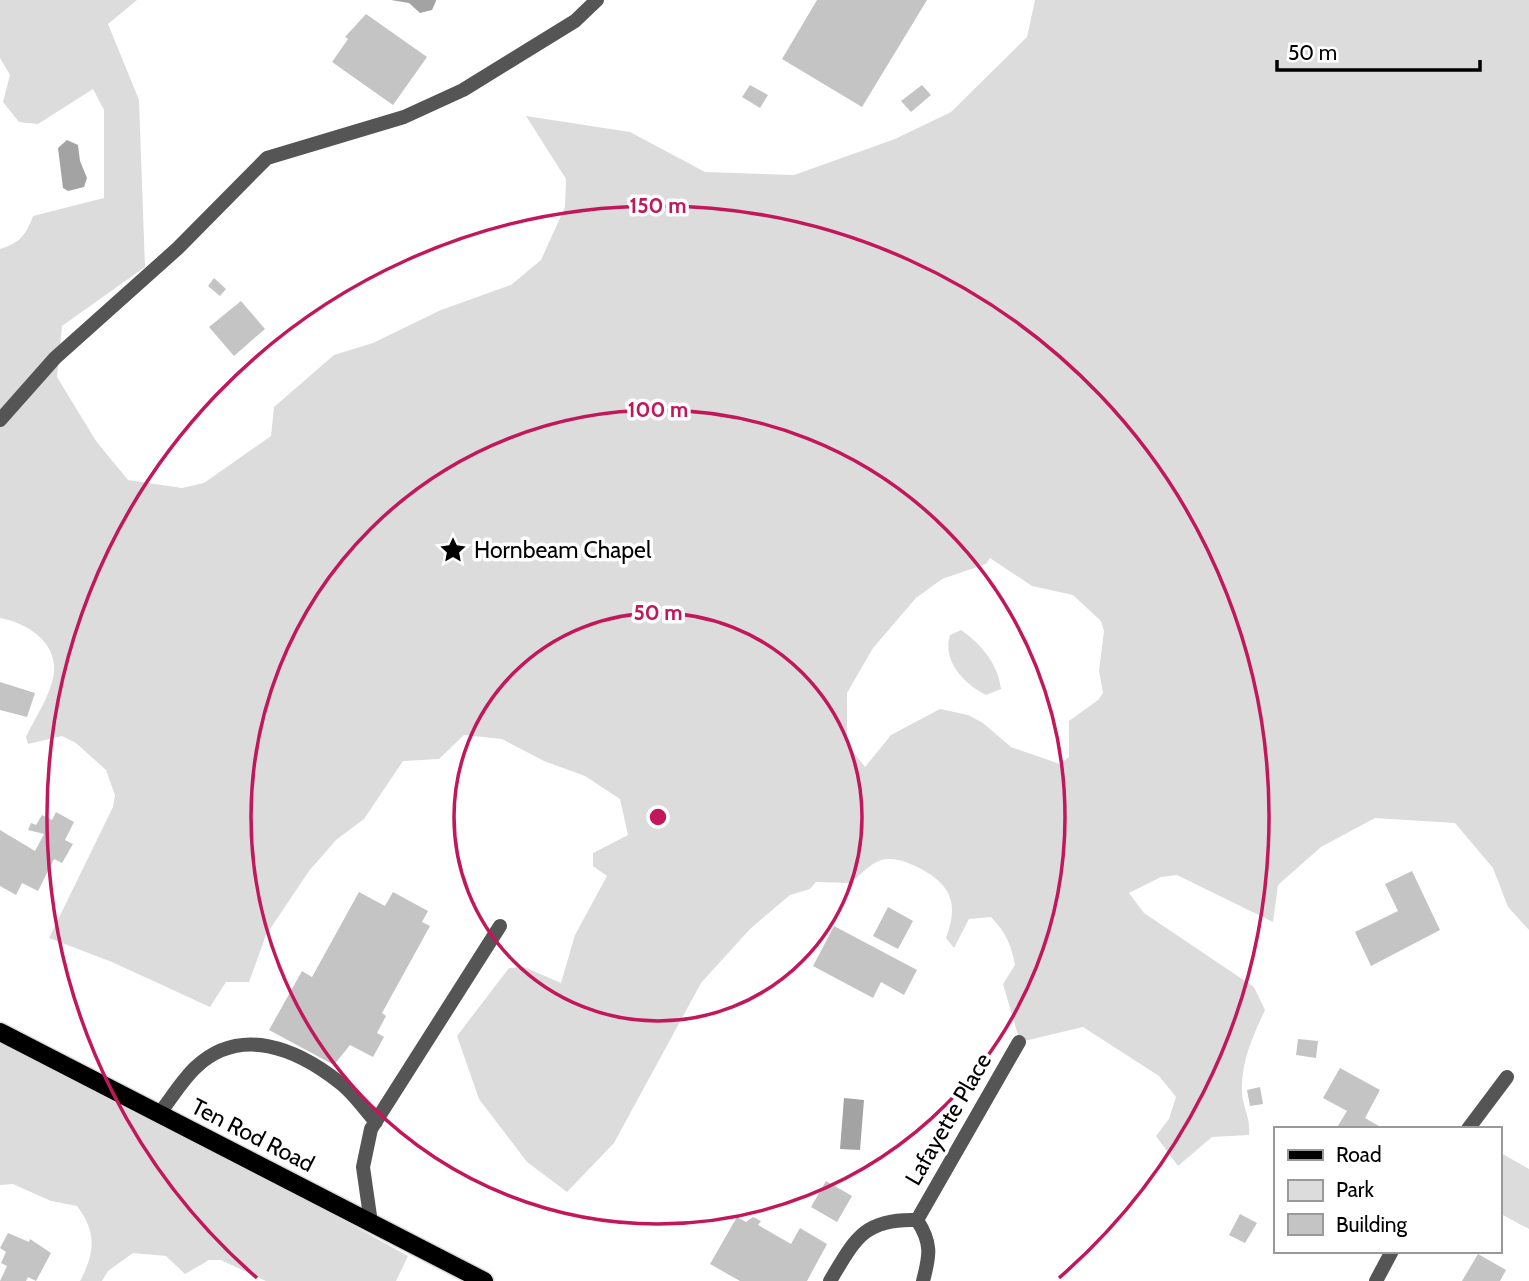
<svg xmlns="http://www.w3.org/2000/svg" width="1529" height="1281" font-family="Cabin,sans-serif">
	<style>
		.green { fill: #dcdcdc; fill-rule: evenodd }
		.water { fill: #a3a3a3 }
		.building { fill: #c4c4c4 }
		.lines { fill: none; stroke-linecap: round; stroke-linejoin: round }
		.primary-casing { stroke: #dbdbdb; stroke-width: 21 }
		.service { stroke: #555; stroke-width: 14 }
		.minor { stroke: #555; stroke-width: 14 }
		.primary { stroke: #000; stroke-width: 18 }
		.ring { fill: none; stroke: #c2185b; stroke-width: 3.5 }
		.labels { text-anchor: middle; stroke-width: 7; stroke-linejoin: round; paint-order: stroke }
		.poi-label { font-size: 23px; fill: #000; stroke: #fff; text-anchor: start }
		.street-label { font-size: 23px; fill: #000; stroke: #fff }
		.centre { fill: #c2185b; stroke: #fff; stroke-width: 3.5 }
		.ring-label { font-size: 21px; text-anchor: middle; font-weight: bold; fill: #c2185b; stroke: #fff; stroke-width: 7; stroke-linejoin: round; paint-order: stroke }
	</style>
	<rect width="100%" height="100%" fill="#fff"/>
	<!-- green -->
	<path class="green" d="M0 0H137L108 24 139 100 145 267 62 326 57 377 96 441 128 480 182 488 204 483 271 436 274 407 334 355 373 343 441 310 511 285 541 260 565 207 566 179 526 116 630 132 705 172 794 175 895 139 951 112 1027 37 1035 0H1529V930L1508 907 1493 868 1455 823 1375 818 1321 847 1278 885 1273 922 1177 875 1161 877 1129 893 1144 913 1254 987 1265 1010C1253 1036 1241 1061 1242 1091 1242 1107 1251 1117 1249 1135L1212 1137 1178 1166 1156 1136 1169 1119 1176 1097 1159 1076 1083 1027 1020 1042 1003 984 1015 965C1011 944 1006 933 991 917L969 919 954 948 946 938C958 906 953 887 923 870 912 864 900 858 886 859 872 861 861 874 851 883L816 882 810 889 790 895 750 929 701 983 614 1143 567 1192 527 1162 479 1099 457 1036 509 968 524 967 561 983 575 935 607 876 593 866V853L628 835 620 799 585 776 544 761 502 739 464 735 439 759 403 761 364 819 336 840 309 871 266 935 249 982H226L210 1007 112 962 49 938 113 807 115 795 106 770 76 743 62 736 28 744 26 737C35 717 56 688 54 665 52 638 23 622 0 618V249C20 243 26 235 33 216L104 198V110L93 89 38 124 19 122 3 102 10 75 0 58ZM990 558 1032 586 1073 595 1101 621 1104 631 1099 671 1103 693 1098 700 1069 721V757L1060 764 1011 747 983 723 968 715 940 709 891 735 865 767 847 744V693L873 648 916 598 942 579 986 564Z
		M961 630C982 645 998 664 1001 689L986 695C964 684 942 661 950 635Z
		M0 1035 98 1084 408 1256 396 1281H266L221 1260H209L185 1274 166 1256 133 1253 108 1271 102 1281H80C95 1253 97 1232 77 1206L51 1201 13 1184 0 1185Z
		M1499 1152 1529 1169V1229L1499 1213Z"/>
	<!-- water -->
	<path class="water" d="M391 0H436V1L432 10 420 13 409 3Z
		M67 140 78 145 80 161 87 178 84 187 68 191 63 188 58 148Z
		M844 1098 864 1100 860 1150 840 1149Z"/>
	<!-- building -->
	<path class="building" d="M817 0H927L862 107 782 59Z
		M366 14 427 57 393 105 332 62 348 39 345 37Z
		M750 85 768 95 760 108 742 97Z
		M922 85 931 95 911 112 901 101Z
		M214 278 226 289 220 296 208 286Z
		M241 301 265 329 234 356 209 327Z
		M0 682 35 693 27 717 0 710Z
		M56 812 74 822 65 840 73 844 62 863 54 859 38 891 22 883 16 895 0 886V830L35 851 44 834 28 830 31 823 36 825 42 815 52 820Z
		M1412 871 1440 930 1371 966 1355 932 1398 911 1385 884Z
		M359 892 385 906 393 892 428 911 422 922 430 926 382 1013 386 1016 377 1033 384 1037 373 1057 350 1045 334 1065 269 1030 302 971 312 977Z
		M888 907 913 921 898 949 873 936Z
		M834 926 917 970 904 995 881 982 873 998 813 966Z
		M1298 1039 1318 1041 1316 1058 1296 1055Z
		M1340 1068 1380 1090 1365 1118 1384 1129H1336L1347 1111 1323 1098Z
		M1260 1087 1263 1104 1250 1106 1247 1090Z
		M826 1181 852 1196 837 1222 811 1207Z
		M1240 1214 1257 1223 1245 1243 1229 1235Z
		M737 1217 746 1222 753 1217 761 1221 758 1225 791 1244 800 1228 827 1244 807 1281H740L710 1264Z
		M8 1233 29 1242 30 1239 51 1253 36 1281 28 1277 26 1281H0L7 1266 1 1263 6 1252 0 1248Z
		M1478 1254 1506 1270 1500 1281H1462Z"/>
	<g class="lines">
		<defs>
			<path id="primary" d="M0 1032 484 1281"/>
		</defs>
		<!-- primary casing -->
		<use href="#primary" class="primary-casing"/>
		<!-- service -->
		<path class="service" d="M0 420 55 358 178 248 267 158 404 117 463 90 575 21 597 0
			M159 1114C171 1099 182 1080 196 1067 241 1025 297 1049 339 1082 353 1092 364 1109 376 1122
			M371 1223 363 1167 371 1129 500 926"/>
		<!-- minor -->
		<path class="minor" d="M1468 1129 1507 1077
			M917 1220 1019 1042
			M830 1281C855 1239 864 1218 917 1220 932 1243 930 1255 923 1281
			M1376 1281 1392 1251"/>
		<!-- primary -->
		<use href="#primary" class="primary"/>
	</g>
	<!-- distance rings -->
	<g class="ring">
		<circle cx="658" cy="817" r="204"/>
		<circle cx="658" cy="817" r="407"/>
		<path d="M257 1278A611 611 0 1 1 1059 1278"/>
	</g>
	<!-- icons -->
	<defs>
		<symbol id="sight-bare" viewBox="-9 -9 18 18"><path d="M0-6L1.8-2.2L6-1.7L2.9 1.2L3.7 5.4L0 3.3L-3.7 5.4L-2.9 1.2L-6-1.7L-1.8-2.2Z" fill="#000" stroke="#fff" stroke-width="2.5" paint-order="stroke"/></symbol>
	</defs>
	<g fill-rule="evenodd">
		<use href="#sight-bare" x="434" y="531" width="38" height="38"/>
	</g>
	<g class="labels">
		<!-- poi labels -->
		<g class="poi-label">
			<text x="474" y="558">Hornbeam Chapel</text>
		</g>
		<!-- street labels -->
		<g class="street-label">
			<text transform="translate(948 1119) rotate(-60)" y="8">Lafayette Place</text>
			<text transform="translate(253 1135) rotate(27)" y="8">Ten Rod Road</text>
		</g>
	</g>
	<circle cx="658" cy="817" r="10" class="centre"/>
	<g class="ring-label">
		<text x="658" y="213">150 m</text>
		<text x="658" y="417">100 m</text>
		<text x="658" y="620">50 m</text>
	</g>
	<!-- legend -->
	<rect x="1274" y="1127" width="228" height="126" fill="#ffffff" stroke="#999999" stroke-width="2"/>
	<rect x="1288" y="1150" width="35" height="10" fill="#000000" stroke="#999999" stroke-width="2"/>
	<text x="1336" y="1162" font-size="21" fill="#000000">Road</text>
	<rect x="1288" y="1180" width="35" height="21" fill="#dcdcdc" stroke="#999999" stroke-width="2"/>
	<text x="1336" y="1197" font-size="21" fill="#000000">Park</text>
	<rect x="1288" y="1214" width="35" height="21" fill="#c4c4c4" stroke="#999999" stroke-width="2"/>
	<text x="1336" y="1232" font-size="21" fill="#000000">Building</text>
	<!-- scale -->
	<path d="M1277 60v10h203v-10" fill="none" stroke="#000000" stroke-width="3.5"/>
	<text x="1288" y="60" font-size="21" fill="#000000" stroke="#ffffff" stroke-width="5" paint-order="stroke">50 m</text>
</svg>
